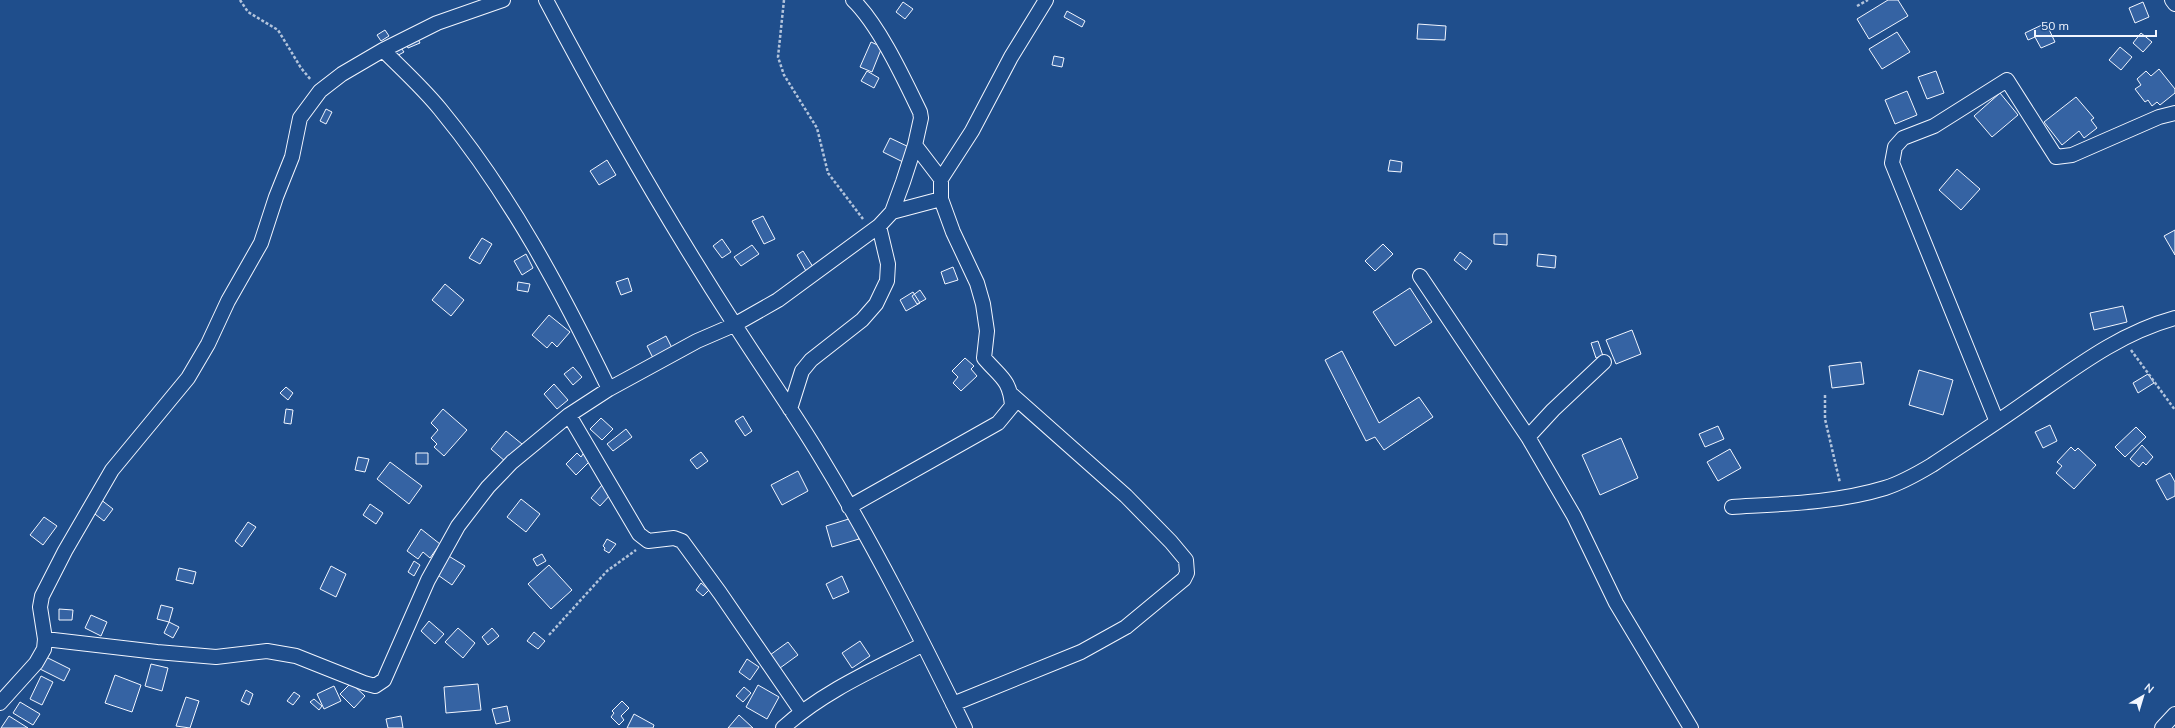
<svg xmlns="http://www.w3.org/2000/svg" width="2175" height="728" font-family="Mulish,sans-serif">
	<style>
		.building { fill: #3563a3; stroke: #f2f6ff }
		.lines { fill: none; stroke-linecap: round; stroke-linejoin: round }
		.street-casing { stroke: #f2f6ff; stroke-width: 16 }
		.path { stroke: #b3c4dc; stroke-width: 2.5; stroke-dasharray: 3 2; stroke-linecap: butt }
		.street { stroke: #1f4e8c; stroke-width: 14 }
	</style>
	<rect width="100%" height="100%" fill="#1f4e8c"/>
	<!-- building -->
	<path class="building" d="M1888 0H1898L1908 16 1869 39 1857 19Z
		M903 2 913 9 905 19 896 12Z
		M2143 2 2149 17 2135 23 2129 8Z
		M1067 11 1085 21 1082 27 1064 17Z
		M2046 23 2055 42 2041 48 2035 37 2028 40 2025 33Z
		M1418 24 1446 26 1445 40 1417 39Z
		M385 30 389 36 381 41 377 35Z
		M1897 32 1910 52 1882 69 1869 49Z
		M2141 33 2152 42 2143 52 2133 43Z
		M416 35 420 43 408 48 405 41Z
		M871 42 882 47 872 72 860 67Z
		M399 45 404 52 393 58 388 51Z
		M2120 47 2132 57 2121 70 2109 60Z
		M1054 56 1064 58 1062 67 1052 65Z
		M2159 69 2175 89V93L2160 105 2157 102 2152 106 2148 100 2145 102 2135 89 2141 85 2137 79 2146 71 2151 76Z
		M867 71 879 78 874 88 861 81Z
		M1936 71 1944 93 1927 99 1918 77Z
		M1907 91 1917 115 1895 124 1885 100Z
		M2000 93 2018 115 1992 137 1974 116Z
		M2076 97 2094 118 2091 120 2097 128 2084 138 2079 131 2062 145 2044 122Z
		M326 109 332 112 326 124 320 121Z
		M890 138 911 148 903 162 883 152Z
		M607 160 616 175 599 185 590 171Z
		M1390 160 1402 162 1401 172 1388 171Z
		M1957 169 1980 189 1961 210 1939 190Z
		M763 216 775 239 764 244 752 221Z
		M2175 230V255L2164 236Z
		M1494 234H1507V245L1494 244Z
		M482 238 492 244 480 264 469 258Z
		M722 239 731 252 722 258 713 246Z
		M1383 244 1393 254 1375 271 1365 261Z
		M752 245 759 254 741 266 734 257Z
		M803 251 813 267 806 271 797 255Z
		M1460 252 1472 261 1466 270 1454 260Z
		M526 254 533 268 522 275 514 261Z
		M1538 254 1556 256 1555 268 1537 266Z
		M953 267 958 280 945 284 941 272Z
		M628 278 632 291 621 295 616 282Z
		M518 282 530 284 528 292 517 290Z
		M445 284 464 300 451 316 432 300Z
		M1410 288 1432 322 1395 346 1373 312Z
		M920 290 926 299 917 304 912 296Z
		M913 292 920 303 906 311 900 300Z
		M2123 306 2127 322 2094 330 2090 313Z
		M549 315 570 332 557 347 552 342 547 348 532 335Z
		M1632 330 1641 354 1616 364 1606 340Z
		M666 336 672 348 653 358 647 346Z
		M1598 341 1603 356 1596 358 1591 343Z
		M1342 351 1379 423 1419 397 1433 417 1384 450 1375 437 1366 441 1325 360Z
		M965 358 974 366 971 369 977 376 961 391 953 383 958 377 952 371Z
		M1861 362 1864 384 1832 388 1829 366Z
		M573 367 582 377 573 385 564 374Z
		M1919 370 1953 380 1943 415 1909 405Z
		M2148 374 2154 383 2138 393 2133 383Z
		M554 384 568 400 557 409 544 394Z
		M286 387 293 393 288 400 280 393Z
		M286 409 293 410 291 424 284 423Z
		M443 409 467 430 444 456 434 447 437 444 431 438 438 430 431 423Z
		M743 416 752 431 745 436 735 421Z
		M601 418 613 429 602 440 590 429Z
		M2050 425 2057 441 2043 448 2035 432Z
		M1718 426 1724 439 1705 447 1699 434Z
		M2136 427 2146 437 2125 457 2115 447Z
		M626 429 632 437 613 451 607 444Z
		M506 431 522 444 506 462 491 449Z
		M1621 438 1638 478 1600 495 1582 455Z
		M2142 445 2153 457 2146 465 2143 462 2139 467 2130 459Z
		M2071 447 2075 451 2078 448 2096 465 2074 489 2056 473 2062 466 2057 462Z
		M1730 449 1741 468 1718 481 1707 462Z
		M701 452 708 461 697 469 690 460Z
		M416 453H428V464H416Z
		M577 453 581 457 583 454 590 461 576 475 566 464Z
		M358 457 369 459 365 472 355 470Z
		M390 462 422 486 409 504 377 479Z
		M798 471 808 491 782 505 771 485Z
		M2170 473 2175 482V496L2167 500 2156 480Z
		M602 485 612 493 600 506 591 498Z
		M100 499 113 509 104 521 91 511Z
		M521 499 540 514 526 532 507 517Z
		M370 504 383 513 376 524 363 515Z
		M44 517 57 526 43 545 30 535Z
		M852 518 859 539 832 547 826 526Z
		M248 522 256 527 242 547 235 541Z
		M421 529 440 544 430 558 423 552 418 559 407 551Z
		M607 539 616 544 609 553 604 550 605 548 603 546Z
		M542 554 546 561 537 566 533 559Z
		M447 555 465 566 452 585 435 573Z
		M414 561 420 565 414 576 408 572Z
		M549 565 572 590 551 609 528 584Z
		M331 566 346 574 336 597 320 589Z
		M179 568 196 572 193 584 176 580Z
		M842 576 849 592 833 599 826 584Z
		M701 583 709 590 703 596 696 590Z
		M161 605 173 608 169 622 157 619Z
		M59 609 73 610 72 620H59Z
		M91 615 107 622 101 636 85 628Z
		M429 621 444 634 435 644 421 631Z
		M169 622 179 627 173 638 164 633Z
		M458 628 475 643 463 658 445 642Z
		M492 628 499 636 488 645 482 637Z
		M534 632 545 641 538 649 527 641Z
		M860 641 870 656 852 668 842 653Z
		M788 642 798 655 780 668 770 655Z
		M44 656 70 669 64 681 38 668Z
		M747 659 759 667 750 680 739 672Z
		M151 664 168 668 162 691 145 686Z
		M115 675 141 685 132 712 105 703Z
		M41 676 53 682 42 705 30 699Z
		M351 683 365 696 354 708 340 694Z
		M478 684 481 710 446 713 444 687Z
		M758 685 779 697 767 719 746 707Z
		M334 686 341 701 324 709 317 694Z
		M744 687 751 693 743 702 736 696Z
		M246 690 253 694 249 705 241 701Z
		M294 692 300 696 293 705 287 701Z
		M186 697 199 701 190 728 176 726Z
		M314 699 322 706 319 710 310 702Z
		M622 701 629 708 621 716 624 720 619 725 611 717 614 713 612 711Z
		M20 702 40 714 33 725 13 713Z
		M507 706 510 721 496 724 492 709Z
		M634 714 654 725 653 728H627Z
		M739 715 753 728H728Z
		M9 716 28 728H1Z
		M401 716 403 728H388L386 719Z"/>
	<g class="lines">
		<defs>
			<path id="street" d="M546 0C604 110 667 220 735 325 763 369 793 411 820 456 873 543 920 636 965 728
				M2172 0 2175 4
				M383 50C402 69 423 88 440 109 510 194 561 290 609 389
				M915 145 941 179
				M892 212 941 199
				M1420 276 1528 437 1574 516 1616 603 1691 728
				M790 409 802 371 811 360 862 320 876 304 887 281 888 264 879 226
				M569 415 639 534 648 541 674 538 682 541 720 593 801 711
				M1997 422 1892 163 1895 147 1903 138 1934 126 2007 80 2056 157 2072 155 2159 117 2175 113
				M1528 437 1553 410 1604 362
				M849 507 998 423 1012 406C1010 379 1000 377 984 358L987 331 983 304 977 283 953 232 941 199V179L972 131 1011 57 1046 0
				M1732 507C1782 504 1836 503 1885 488 1901 483 1917 474 1932 465 1965 443 1998 422 2030 399 2076 367 2120 333 2175 318
				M45 639 157 652 216 657 267 651 296 656 364 683 375 686 384 680 428 580 458 526 488 487 512 462 569 415 609 389 697 341 734 325 778 300 879 226 892 212 903 182 915 145 921 118 920 112C904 79 879 25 853 0
				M0 703 36 663 44 649 45 639 40 607 42 596 65 551 112 470 188 378 208 344 228 301 261 243 276 197 292 157 300 118 320 91 342 74 383 50 437 23 503 0
				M953 704 1081 652 1126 627 1184 579 1187 573 1186 560 1171 542 1126 496 1011 394
				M783 728C822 692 875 669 922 645
				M2162 728 2175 714"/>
		</defs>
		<!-- street casing -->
		<use href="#street" class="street-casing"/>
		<!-- path -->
		<path class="path" d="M240 0 248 12 278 30 301 68 311 80
			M784 0 778 57 784 75 817 128 828 173 863 219
			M1857 6 1868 0
			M2131 350 2175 410
			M1825 395V419L1840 483
			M549 635 607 571 636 550"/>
		<!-- street -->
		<use href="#street" class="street"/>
	</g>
	<!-- north arrow -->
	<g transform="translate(2143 696) rotate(38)" stroke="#1f4e8c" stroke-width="3" paint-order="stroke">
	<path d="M0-3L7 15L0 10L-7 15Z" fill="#f2f6ff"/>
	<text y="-6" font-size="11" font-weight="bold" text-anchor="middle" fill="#f2f6ff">N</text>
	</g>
	<!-- scale -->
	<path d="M2035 30v6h121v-6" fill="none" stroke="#f2f6ff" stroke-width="2"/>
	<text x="2041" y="30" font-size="12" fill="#f2f6ff" stroke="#1f4e8c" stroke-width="3" paint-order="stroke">50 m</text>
</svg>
